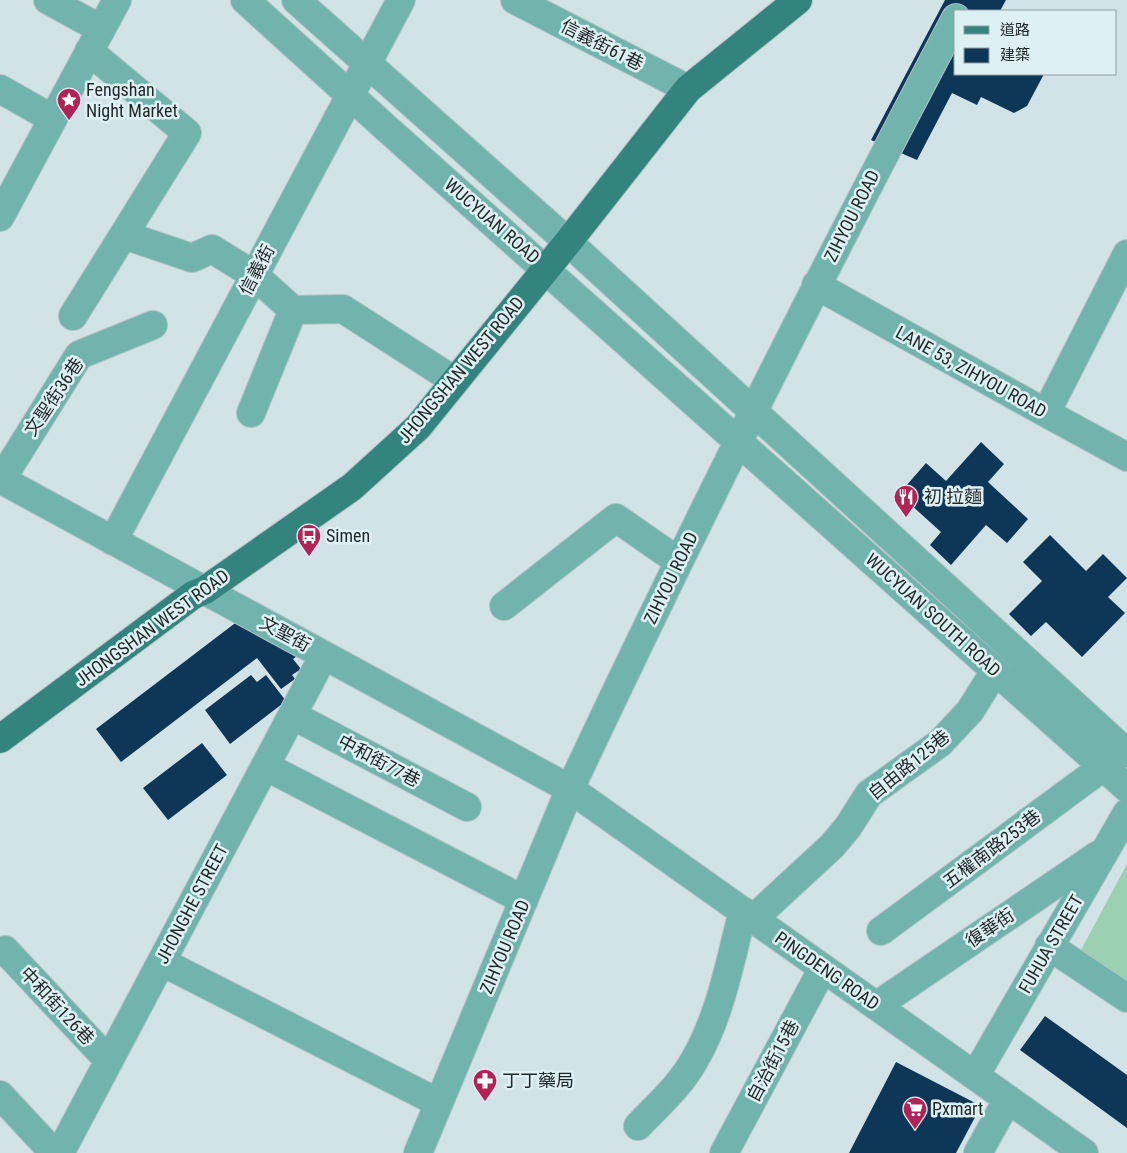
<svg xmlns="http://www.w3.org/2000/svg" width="1127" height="1153" font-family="'Roboto Condensed','Noto Sans TC',sans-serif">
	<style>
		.green { fill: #9bd0b1 }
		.building { fill: #0d3657 }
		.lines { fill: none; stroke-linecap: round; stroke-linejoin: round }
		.minor-casing { stroke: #b2c1c5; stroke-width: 30 }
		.major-casing { stroke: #b2c1c5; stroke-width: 30 }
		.minor { stroke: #71b4ae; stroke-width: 28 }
		.major { stroke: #34847e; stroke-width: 28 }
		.labels { text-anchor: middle; stroke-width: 5; stroke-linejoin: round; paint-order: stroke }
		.street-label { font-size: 18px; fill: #1f2628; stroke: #dff0f5 }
		.poi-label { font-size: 18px; fill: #1f2628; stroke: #dff0f5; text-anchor: start }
	</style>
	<rect width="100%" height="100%" fill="#d2e3e8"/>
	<!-- green -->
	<path class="green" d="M1127 864V984L1081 950Z"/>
	<!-- building -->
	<path class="building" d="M945 0H1006L1000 11H956V74H1044L1027 106 1014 113 981 97 977 105 952 93 917 160 871 140Z
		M981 442 1004 464 988 482 1028 519 1007 543 986 525 951 565 930 545 941 532 899 494 926 463 946 481Z
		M1050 535 1086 571 1103 554 1127 578 1108 597 1125 613 1082 657 1046 622 1031 636 1009 614 1042 581 1023 562Z
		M255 608 307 649 293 659 301 669 292 675 295 679 281 689 257 658 121 762 96 729Z
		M251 675 257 682 266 675 286 701 230 744 205 710Z
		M202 743 227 775 168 820 143 788Z
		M1045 1016 1127 1075V1128L1020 1050Z
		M896 1062 981 1106 956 1153H849Z"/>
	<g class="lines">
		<defs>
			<path id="minor" d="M48 0 101 29
				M245 0 385 127 1127 788
				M296 0 568 242 1127 753
				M515 0 688 89
				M0 89 53 119
				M0 217 117 0
				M124 235 192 258 212 249 254 275 293 310 251 413
				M816 285 1046 413 1127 457
				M293 310 343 309 455 381
				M73 316 187 133 89 51
				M1046 413 1127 254
				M0 479 570 789 1084 1153
				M1 480 79 355 153 325
				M113 541 401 0
				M504 606 616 518 678 561
				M292 715 467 807
				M265 766 524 900
				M753 919 832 846 848 827 869 794 940 743 970 711 995 671
				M881 931 1103 767
				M1049 946 1127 998
				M5 950 109 1061
				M162 962 439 1103
				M876 1006 1098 855
				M975 1076 1127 813
				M0 1095 54 1153
				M638 1126C658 1105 681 1085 695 1059 721 1014 730 961 743 911
				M60 1153 324 655
				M418 1153 570 789C692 529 822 272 956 18
				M724 1153 823 968
				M978 1153 1008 1099"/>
			<path id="major" d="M0 739 193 595 205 590 352 487 418 427 568 242 688 89 798 0"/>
		</defs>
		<!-- minor casing -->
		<use href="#minor" class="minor-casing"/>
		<!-- major casing -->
		<use href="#major" class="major-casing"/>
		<!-- minor -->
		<use href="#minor" class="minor"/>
		<!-- major -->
		<use href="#major" class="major"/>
	</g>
	<!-- icons -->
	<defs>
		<symbol id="sight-pin" viewBox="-11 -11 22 30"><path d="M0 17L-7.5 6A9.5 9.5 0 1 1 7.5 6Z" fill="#b12257" stroke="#dff0f5"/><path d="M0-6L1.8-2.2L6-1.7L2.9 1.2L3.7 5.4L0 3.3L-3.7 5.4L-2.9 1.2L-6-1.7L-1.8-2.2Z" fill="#fff"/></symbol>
		<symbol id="restaurant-pin" viewBox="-11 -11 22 30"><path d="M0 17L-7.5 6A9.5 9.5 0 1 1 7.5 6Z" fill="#b12257" stroke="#dff0f5"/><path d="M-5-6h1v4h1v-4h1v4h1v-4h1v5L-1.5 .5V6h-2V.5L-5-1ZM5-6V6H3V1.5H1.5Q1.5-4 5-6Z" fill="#fff"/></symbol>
		<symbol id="bus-pin" viewBox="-11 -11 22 30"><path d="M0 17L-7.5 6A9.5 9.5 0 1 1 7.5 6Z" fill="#b12257" stroke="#dff0f5"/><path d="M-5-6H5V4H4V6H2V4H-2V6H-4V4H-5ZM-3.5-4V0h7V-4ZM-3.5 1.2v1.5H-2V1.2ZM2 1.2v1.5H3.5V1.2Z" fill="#fff"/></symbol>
		<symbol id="pharmacy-pin" viewBox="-11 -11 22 30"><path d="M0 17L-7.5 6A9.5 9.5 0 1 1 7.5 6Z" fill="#b12257" stroke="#dff0f5"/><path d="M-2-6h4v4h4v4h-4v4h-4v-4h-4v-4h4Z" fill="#fff"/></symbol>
		<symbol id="supermarket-pin" viewBox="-11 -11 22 30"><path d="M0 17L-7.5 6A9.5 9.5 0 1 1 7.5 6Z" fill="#b12257" stroke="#dff0f5"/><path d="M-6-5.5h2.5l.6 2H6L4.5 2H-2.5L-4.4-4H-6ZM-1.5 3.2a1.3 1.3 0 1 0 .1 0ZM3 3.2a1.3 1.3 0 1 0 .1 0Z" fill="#fff"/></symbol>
	</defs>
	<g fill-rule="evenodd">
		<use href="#sight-pin" x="55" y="86" width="28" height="38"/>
		<use href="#restaurant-pin" x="892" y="483" width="28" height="38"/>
		<use href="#bus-pin" x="295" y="522" width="28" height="38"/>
		<use href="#pharmacy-pin" x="471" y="1067" width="28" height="38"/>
		<use href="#supermarket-pin" x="901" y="1095" width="28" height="38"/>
	</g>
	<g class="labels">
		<!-- street labels -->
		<g class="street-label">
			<text transform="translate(602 45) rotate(27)" y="6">信義街61巷</text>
			<text transform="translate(852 216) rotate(-63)" y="6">ZIHYOU ROAD</text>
			<text transform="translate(492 221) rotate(41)" y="6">WUCYUAN ROAD</text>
			<text transform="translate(257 270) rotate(-62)" y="6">信義街</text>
			<text transform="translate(461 370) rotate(-50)" y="6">JHONGSHAN WEST ROAD</text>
			<text transform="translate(971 372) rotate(29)" y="6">LANE 53, ZIHYOU ROAD</text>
			<text transform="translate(54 397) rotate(-56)" y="6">文聖街36巷</text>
			<text transform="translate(671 578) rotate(-64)" y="6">ZIHYOU ROAD</text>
			<text transform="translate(933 615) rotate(42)" y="6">WUCYUAN SOUTH ROAD</text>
			<text transform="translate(152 628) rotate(-36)" y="6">JHONGSHAN WEST ROAD</text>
			<text transform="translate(285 634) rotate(28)" y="6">文聖街</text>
			<text transform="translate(379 761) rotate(28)" y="6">中和街77巷</text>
			<text transform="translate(909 765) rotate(-39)" y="6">自由路125巷</text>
			<text transform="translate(992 849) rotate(-37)" y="6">五權南路253巷</text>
			<text transform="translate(192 904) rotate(-62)" y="6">JHONGHE STREET</text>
			<text transform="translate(990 928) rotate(-34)" y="6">復華街</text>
			<text transform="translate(1051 944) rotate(-60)" y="6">FUHUA STREET</text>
			<text transform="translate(505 947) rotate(-67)" y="6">ZIHYOU ROAD</text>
			<text transform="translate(827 971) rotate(35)" y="6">PINGDENG ROAD</text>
			<text transform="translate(57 1006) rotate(47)" y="6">中和街126巷</text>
			<text transform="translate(773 1061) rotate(-62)" y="6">自治街15巷</text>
		</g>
		<!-- poi labels -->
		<g class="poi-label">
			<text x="86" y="96">Fengshan<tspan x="86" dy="21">Night Market</tspan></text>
			<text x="924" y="503">初 拉麵</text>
			<text x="326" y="542">Simen</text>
			<text x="502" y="1087">丁丁藥局</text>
			<text x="932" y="1115">Pxmart</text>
		</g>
	</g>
	<!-- legend -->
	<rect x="954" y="10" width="162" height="65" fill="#dff0f5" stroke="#929fa3"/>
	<rect x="964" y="26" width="25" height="8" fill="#34847e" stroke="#929fa3"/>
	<text x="1000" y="35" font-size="15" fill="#1f2628">道路</text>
	<rect x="964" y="48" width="25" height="15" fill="#0d3657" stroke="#929fa3"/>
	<text x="1000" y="60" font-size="15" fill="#1f2628">建築</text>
</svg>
